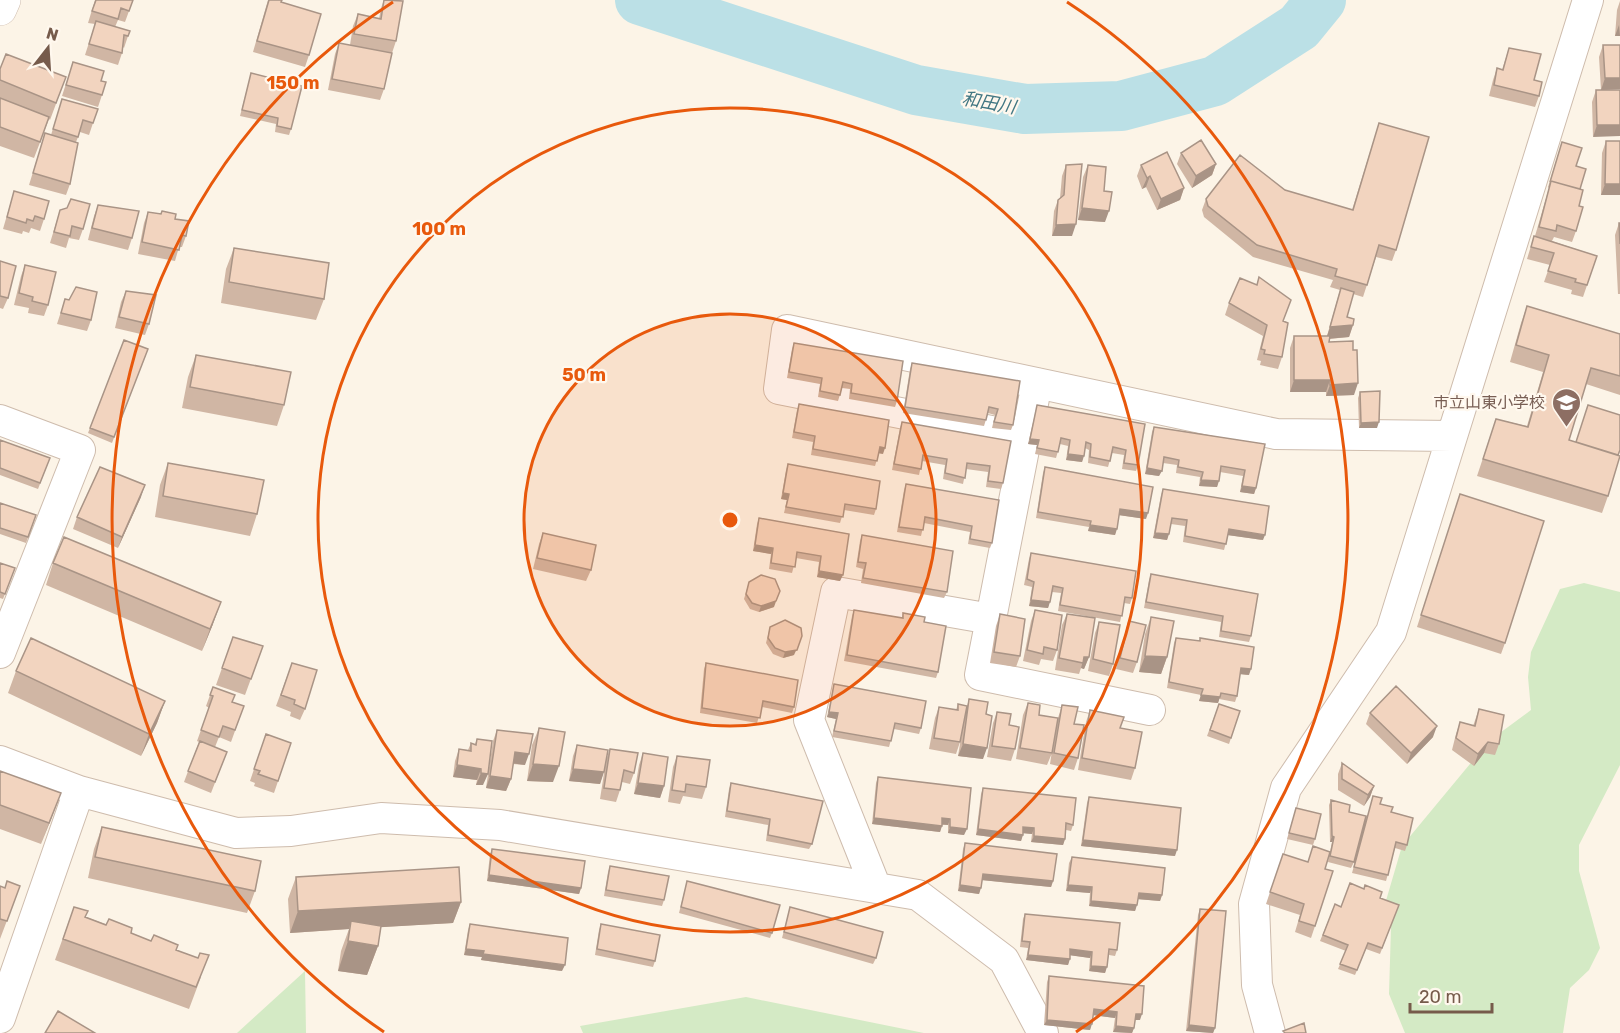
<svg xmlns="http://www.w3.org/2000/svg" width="1620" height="1033" font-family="Rubik,'Noto Sans JP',sans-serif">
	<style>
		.green { fill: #d4eac5 }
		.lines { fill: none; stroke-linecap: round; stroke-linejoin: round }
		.river { stroke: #bbe0e6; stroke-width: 50 }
		.minor-casing { stroke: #cebcad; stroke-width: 32 }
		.tertiary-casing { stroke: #cebcad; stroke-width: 34 }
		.minor { stroke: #fff; stroke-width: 30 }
		.tertiary { stroke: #fff; stroke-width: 33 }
		.wall { fill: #d0b6a4 }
		.shaded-wall { fill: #a99486 }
		.building { fill: #f2d4bf; stroke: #a99486; stroke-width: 1.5 }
		.ring { fill: none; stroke: #e8590c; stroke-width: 3 }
		.labels { text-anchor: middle; stroke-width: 4.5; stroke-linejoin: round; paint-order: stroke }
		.education-label { font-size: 16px; fill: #785e54; stroke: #fff8ee; text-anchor: end }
		.water-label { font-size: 18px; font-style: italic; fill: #427783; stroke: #fff8ee }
		.centre { fill: #e8590c; stroke: #fff8ee; stroke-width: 3 }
		.ring-label { font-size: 18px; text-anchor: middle; font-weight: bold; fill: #e8590c; stroke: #fff8ee; stroke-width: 4.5; stroke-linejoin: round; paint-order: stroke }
	</style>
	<rect width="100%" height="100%" fill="#fcf4e7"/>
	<!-- green -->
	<path class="green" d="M1584 583 1620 592V765L1579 845V871L1600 948 1589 970 1570 988 1563 1033H1405L1389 994 1391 927 1385 904 1402 846 1489 741 1531 710 1528 677 1531 652 1560 589Z
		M305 971 306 1033H237Z
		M746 997 924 1033H583L580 1026Z"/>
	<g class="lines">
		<!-- river -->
		<path class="river" d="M640 0 916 90 1025 109 1121 106 1215 81 1299 27 1321 0"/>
		<defs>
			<path id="minor" d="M1037 383 980 675 1150 710
				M0 420 80 450 0 653
				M1026 438 779 389 787 330 1276 434 1452 436
				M0 761 79 791 236 833 291 831 381 818 500 825 918 895 1004 960 1043 1033
				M876 888 809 720 836 592 991 619
				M0 1018 79 791
				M1270 1033 1257 985 1254 904 1286 788 1391 632 1588 0"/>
			<path id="tertiary" d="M0 9 4 0"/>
		</defs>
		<!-- minor casing -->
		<use href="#minor" class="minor-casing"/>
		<!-- tertiary casing -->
		<use href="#tertiary" class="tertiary-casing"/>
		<!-- minor -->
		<use href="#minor" class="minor"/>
		<!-- tertiary -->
		<use href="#tertiary" class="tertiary"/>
	</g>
	<!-- wall -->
	<path class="wall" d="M95 0H133L125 22 118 20 115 27 128 36 124 48 123 47 122 53 118 65 85 55 95 24 88 23Z
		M268 0H282L281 2 309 55 305 67 253 52Z
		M384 0H401L396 41 392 53 384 89 380 100 328 90 335 54 339 43 350 45 353 26 358 14 379 19 381 8Z
		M1620 1V36H1615L1617 10Z
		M1603 45H1620V89L1601 90 1599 57Z
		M1509 48 1534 80 1539 96 1535 107 1489 96 1493 80 1497 68 1502 70Z
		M73 62 101 81 102 95 98 107 62 96Z
		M0 69 66 77 50 120 49 119 34 158 0 146Z
		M251 73 291 129 289 135 275 132 276 124 240 116Z
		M1596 90H1620L1593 137 1592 102Z
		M62 99 93 123 89 135 80 132 76 142 70 184 66 195 29 185 45 133 51 135Z
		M1379 123 1396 250 1392 261 1376 257 1363 297 1353 294 1347 317 1353 325 1349 337 1329 339V342L1354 395 1326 396V392H1290V348L1294 336H1327L1340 290 1330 287 1333 280 1253 257 1204 217 1202 210 1206 199 1352 210Z
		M1606 141H1620V195H1601L1602 153Z
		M1562 142 1576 166 1580 189 1579 206 1576 231 1572 242 1554 237 1552 241 1597 256 1583 297 1571 294 1572 290 1544 282 1550 265 1527 259 1534 236H1535L1549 188 1548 187Z
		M1181 153 1216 164 1212 175 1192 188 1177 164Z
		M1066 165 1072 236H1052L1054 211 1058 200 1060 198 1062 176Z
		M1088 165 1104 191 1105 222 1078 220 1083 177Z
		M1141 165 1184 188 1180 200 1157 210 1146 187 1142 189 1137 176Z
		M14 191 44 219 40 231 31 228 29 233 23 231 22 234 3 229Z
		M98 205 132 238 128 250 88 240 94 216Z
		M60 210 83 229 79 240 69 238 66 248 50 243Z
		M162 211 175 219 186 236 182 247H179L175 261 138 254 144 223 148 212 161 214Z
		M1619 223H1620V294H1618L1615 235Z
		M234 248 324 299 316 320 221 303 226 269Z
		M0 261 8 298 3 309 0 308Z
		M25 265 48 305 44 316 28 313 29 308 14 305 21 276Z
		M126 291 149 324 145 335 115 328 121 302Z
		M65 299 69 300 91 320 87 331 57 324Z
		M1229 303 1284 321 1282 357 1278 369 1260 365 1261 361 1257 360 1263 336 1225 315Z
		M1527 306 1620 334V395L1586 384 1569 440 1608 496 1602 513 1477 476 1496 419 1527 426 1543 372 1510 362 1521 323Z
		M124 340 148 349 112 443 88 433Z
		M794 343 897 401 895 407 849 399 850 389 842 388 838 401 818 397 820 384 787 378 792 349Z
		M196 355 284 405 277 426 182 408 188 377Z
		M912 363 1020 381 1013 425 1011 430 992 428 995 415 988 413 984 426 903 413 910 369Z
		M1360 392 1377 428H1359L1358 398Z
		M799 404 883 454 879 453 875 466 811 455 813 442 792 438 797 410Z
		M1037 405 1145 424 1138 465 1136 471 1122 469 1124 455 1112 453 1108 467 1088 463 1089 450 1085 448 1082 462 1066 460 1068 446 1060 444 1056 458 1035 454 1037 445 1028 444Z
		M902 422 1011 441 1003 483 1001 489 986 487 988 472 966 469 963 484 943 479 945 465 922 461 919 475 892 470 900 428Z
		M1154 427 1265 444 1256 488 1254 494 1240 492 1243 476 1220 472 1217 487 1199 486 1200 477 1176 473 1177 465 1163 463 1159 476 1145 474 1152 432Z
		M0 440 50 458 38 489 0 475Z
		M168 463 257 514 250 536 155 517 160 485Z
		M788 464 876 509 874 515 844 510 840 523 784 513 787 500 781 499 786 470Z
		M1045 467 1146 519 1119 515 1115 535 1088 531 1089 527 1036 518 1043 473Z
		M906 484 999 500 992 543 990 548 968 544 970 532 924 523 921 536 897 532 904 490Z
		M1163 489 1263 540 1228 535 1224 550 1183 542 1185 526 1171 524 1167 540 1153 538 1161 495Z
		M1460 494 1505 643 1501 654 1417 627Z
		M141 497 118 548 73 529 77 517Z
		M0 503 36 515 26 543 0 534Z
		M759 518 849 534 840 581 817 577 819 562 796 558 792 573 769 569 771 554 753 551 757 524Z
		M543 533 591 570 586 581 533 569 539 544Z
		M862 535 947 592 944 598 861 583 863 569 856 567 860 541Z
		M1031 553 1132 598 1130 604 1124 603 1120 622 1058 611 1061 593 1052 592 1048 608 1029 606 1032 587 1024 585 1029 559Z
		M0 563 15 568 3 599 0 598Z
		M53 563 213 624 202 651 46 585Z
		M1151 574 1258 594 1251 636 1249 642 1219 637 1221 622 1144 608 1149 580Z
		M749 582 774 607 759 612 750 609 744 599Z
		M854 610 902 618 903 613 938 672 936 678 844 661 852 616Z
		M1035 610 1057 650 1053 661 1041 659 1039 665 1023 661 1031 621Z
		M1000 614 1020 656 1016 667 990 663 996 626Z
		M1067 614 1089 657 1084 669 1081 668 1079 674 1055 670 1062 625Z
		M1151 617 1167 657 1161 674 1139 672 1145 634Z
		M1129 621 1137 662 1133 673 1116 669 1125 633Z
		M1099 622 1113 664 1109 676 1088 671 1095 633Z
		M770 627 794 655 783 658 773 654 766 643Z
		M233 637 263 646 245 695 216 685Z
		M1176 638 1249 675 1240 674 1237 696 1235 702 1219 699 1218 703 1199 701 1201 695 1167 688 1174 643Z
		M292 663 305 709 300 720 290 716 291 712 276 706Z
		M706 663 794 707 792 713 762 707 757 723 700 713 704 669Z
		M16 671 165 701 157 723 141 756 8 693Z
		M834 684 921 728 919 734 894 729 889 747 832 737 836 719 827 717Z
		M213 687 232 702 244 706 231 742 219 737 215 747 227 752 211 793 184 782 199 742 197 741 209 708 206 706Z
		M969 699 986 714 983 759 958 756 962 732 960 742 956 754 929 749 935 718 939 707 956 710 958 704 967 706Z
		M1028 703 1039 715 1058 718 1062 705 1074 724 1078 758 1074 770 1050 764 1055 731 1052 753 1047 765 1016 759 1023 715Z
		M1219 704 1240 711 1229 744 1207 736Z
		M1479 709 1499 744 1495 755 1484 753 1474 766 1452 750 1456 734 1460 722 1473 726Z
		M1090 710 1120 728 1135 768 1131 780 1078 770 1086 722Z
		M997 712 1009 725 1015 749 1011 761 987 757 993 723Z
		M1370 713 1433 737 1407 764 1366 724Z
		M539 728 553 782 527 781 532 745Z
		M497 730 525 765 513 764 511 779 506 791 486 788 493 741Z
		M266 734 291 743 274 793 254 786 255 783 250 781Z
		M477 739 483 785H476L477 780 453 777 455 761 459 749 468 750 471 743 475 744Z
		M577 745 606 760 610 749 634 773 630 784 622 782 620 790 616 802 600 799 605 767 600 784 569 781 573 756Z
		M643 753 664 786 660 798 634 794 639 765Z
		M677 756 706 787 702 799 683 796 680 804 668 802 673 767Z
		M1342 763 1374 786 1370 797 1364 806 1338 790V774Z
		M0 771 53 814 41 844 0 829Z
		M878 777 971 788 964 835 948 833V825H942L940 832 872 824 876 783Z
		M731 783 812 844 809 849 766 841 768 825 725 817 729 789Z
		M983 788 1073 825 1071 831 1066 830 1065 839 1063 845 1031 842 1032 834 1023 833 1021 841 976 835 981 794Z
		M1373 796 1380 804 1391 812 1407 845 1405 851 1395 848 1386 881 1352 873Z
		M1089 797 1175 856 1081 846 1087 803Z
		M1331 800 1349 812 1354 862 1351 868 1328 862 1329 855 1325 869 1315 926 1311 938 1295 932 1300 915 1266 904 1279 865 1307 862 1330 852 1332 842H1330L1329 805Z
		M1296 808 1315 839 1313 845 1287 839Z
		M102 827 255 891 247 913 88 878 94 849Z
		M965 843 1053 881 1051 887 982 880 979 894 958 891 963 849Z
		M492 849 581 888 579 894 487 881 490 854Z
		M1072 857 1162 895 1160 901 1138 899 1135 911 1089 906 1090 893 1066 891 1069 863Z
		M610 866 664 900 662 906 604 896 608 872Z
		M296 877 461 902 453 923 381 927 378 946 367 975 338 971 341 951 349 929 290 933 288 899Z
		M687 881 772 933 770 938 679 913Z
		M0 886 4 888 20 886 0 939Z
		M1380 898 1399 905 1380 954 1366 949 1355 975 1338 969 1346 951 1320 941 1335 904 1341 907Z
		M74 907 86 917 176 950 201 977 189 1009 55 960Z
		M790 907 876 958 873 964 782 938Z
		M1200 909 1215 1028 1213 1033 1186 1031 1198 915Z
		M1025 914 1117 950 1115 956 1109 955 1105 973 1089 971 1090 958 1070 955 1068 965 1026 960 1028 948 1020 947 1023 919Z
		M470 924 562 971 481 960 482 957 464 955 468 930Z
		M601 924 655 961 653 967 595 955 599 930Z
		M1049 976 1140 1020H1135L1134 1028 1132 1033 1113 1032 1115 1018 1093 1015 1090 1030 1044 1025 1047 982Z"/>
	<!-- shaded-wall -->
	<path class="shaded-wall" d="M1619 25 1620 36H1615Z
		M1605 78H1620V89L1601 90Z
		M1597 125H1620V136L1593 137Z
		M1216 164 1212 175 1192 188 1196 176Z
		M1150 176 1146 187 1142 189 1147 178Z
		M1605 184H1620V195H1601Z
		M1184 188 1180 200 1157 210 1161 199Z
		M1082 208 1109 211 1105 222 1078 220Z
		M1076 224 1072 236H1052L1056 225Z
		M1353 325 1349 337 1326 339 1330 327Z
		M1294 380H1330L1326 392H1290Z
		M1358 383 1354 395 1326 396 1330 385Z
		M1379 422 1377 428H1359L1361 423Z
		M1030 439 1039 440 1037 445 1028 444Z
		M880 447 885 448 883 454 878 453Z
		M1068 454 1084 456 1082 462 1066 460Z
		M1147 468 1162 471 1159 476 1145 474Z
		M1201 480 1219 481 1217 487 1199 486Z
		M145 485 141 497 118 548 122 537Z
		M1242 486 1256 488 1254 494 1240 492Z
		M783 493 789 494 787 500 781 499Z
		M1120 509 1148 513 1146 519 1118 515Z
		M1090 525 1117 529 1115 535 1088 531Z
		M1229 529 1265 535 1263 540 1227 535Z
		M1155 533 1169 534 1167 540 1153 538Z
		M755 545 773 548 771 554 753 551Z
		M819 571 843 575 840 581 817 577Z
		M778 596 774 607 759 612 761 606Z
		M1031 600 1050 602 1048 608 1029 606Z
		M221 602 213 624 202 651 210 629Z
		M800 642 794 655 783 658 785 652Z
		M1145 656 1167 657 1161 674 1139 672Z
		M1084 657H1089L1084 669 1081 668Z
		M1241 668 1251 669 1249 675 1239 674Z
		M1201 695 1220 697 1218 703 1199 701Z
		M165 701 157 723 141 756 149 734Z
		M829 712 838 713 836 719 827 717Z
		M1437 726 1433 737 1407 764 1411 753Z
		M1488 742 1484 753 1474 766 1478 754Z
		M963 744 987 748 983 759 958 756Z
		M515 752 529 754 525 765 510 763Z
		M533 764 559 766 553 782 527 781Z
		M457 765 481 769 477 780 453 777Z
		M573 769 604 772 600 784 569 781Z
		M481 773 488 774 483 785H476Z
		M490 776 511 779 506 791 486 788Z
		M638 783 664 786 660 798 634 794Z
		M1374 786 1370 797 1364 806 1368 795Z
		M61 793 53 814 41 844 49 823Z
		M874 818 942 826 940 832 872 824Z
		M942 818 950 819 948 825 940 824Z
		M950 827 967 829 964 835 948 833Z
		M1023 827 1034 828 1032 834 1021 833Z
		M978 829 1023 835 1021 841 976 835Z
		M1034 836 1065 839 1063 845 1031 842Z
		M1332 836 1334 837 1332 842H1330Z
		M1083 840 1177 850 1175 856 1081 846Z
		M983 874 1053 881 1051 887 981 880Z
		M489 875 581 888 579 894 487 881Z
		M960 885 981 888 979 894 958 891Z
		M1068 885 1092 887 1090 893 1066 891Z
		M1139 893 1162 895 1160 901 1136 899Z
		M1091 901 1137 905 1135 911 1089 906Z
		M461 902 453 923 350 929 351 921 349 929 290 933 298 911Z
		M348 941 378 946 367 975 338 971Z
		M466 949 484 951 482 957 464 955Z
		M1070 949 1092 952 1090 958 1068 955Z
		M483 954 565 965 562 971 481 960Z
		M1028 955 1070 959 1068 965 1026 960Z
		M1091 966 1107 967 1105 973 1089 971Z
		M1094 1009 1117 1012 1115 1018 1092 1015Z
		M1136 1014H1142L1140 1020H1134Z
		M1047 1020 1092 1024 1090 1030 1044 1025Z
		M1189 1025 1215 1028 1213 1033 1186 1031Z
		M1116 1026 1134 1028 1132 1033 1113 1032Z"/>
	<!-- building -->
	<path class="building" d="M96 0H133L129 11 121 8 118 19 92 11Z
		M269 0H282L281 2 321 14 309 55 257 41Z
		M384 0 403 1 396 41 354 34 358 14 381 19Z
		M96 21 130 31 128 36 124 35 122 53 89 44Z
		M339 43 392 53 384 89 332 79Z
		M1603 45H1620V78H1605Z
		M1509 48 1541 54 1534 80 1542 82 1539 96 1494 85 1497 68 1503 70Z
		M6 54 66 77 56 103 0 80V69Z
		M73 62 104 71 101 81 106 82 102 95 66 85Z
		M251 73 302 86 291 129 277 126 278 118 242 110Z
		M1596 90H1620V125H1597Z
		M0 98 49 117 40 142 0 127Z
		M62 99 98 109 93 123 83 120 78 137 53 129Z
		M1379 123 1429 137 1396 250 1379 245 1367 285 1335 276 1337 269 1257 245 1208 206 1206 199 1240 155 1285 190 1353 210Z
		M45 133 78 143 70 184 33 173Z
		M1201 140 1216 164 1196 176 1181 153Z
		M1606 141H1620V184H1605Z
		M1562 142 1582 148 1576 166 1586 169 1580 189 1551 181 1550 182Z
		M1167 152 1184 188 1161 199 1150 176 1147 178 1141 165Z
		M1082 164 1076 224 1056 225 1058 200 1064 195 1066 165Z
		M1088 165 1106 167 1104 191 1112 192 1109 211 1082 208Z
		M1551 181 1583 190 1579 206 1583 207 1576 231 1557 225 1556 231 1539 227Z
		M14 191 49 201 44 219 35 216 33 221 27 219 26 223 7 217Z
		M71 199 90 204 83 229 72 226 70 236 54 232 60 210 67 208Z
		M98 205 139 211 132 238 92 228Z
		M162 211 176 214 175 219 189 221 186 236 182 235 179 250 142 242 148 212 161 214Z
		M1619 223H1620V244Z
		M1534 236 1597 256 1587 285 1575 282 1576 279 1548 271 1554 253 1531 247Z
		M234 248 329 263 324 299 229 282Z
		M0 261 16 266 8 298 0 296Z
		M25 265 56 272 48 305 32 301 33 297 19 293Z
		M1259 277 1291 300 1283 321 1288 323 1282 357 1264 354 1265 350 1261 349 1267 325 1229 303 1240 278 1257 285Z
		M76 287 97 292 91 320 61 313 65 299 69 300Z
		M1341 288 1354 292 1347 317 1354 319 1353 325 1330 327Z
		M126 291 156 295 149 324 119 317Z
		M1527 306 1620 334V376L1591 368 1569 440 1620 456 1608 496 1483 459 1496 419 1528 427 1549 355 1516 345Z
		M1294 336H1330L1329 342 1353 341V350H1357L1358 383 1330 385V380H1294Z
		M124 340 148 349 114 437 90 428Z
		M794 343 903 361 897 401 851 393 852 384 843 382 840 395 820 391 822 378 789 372Z
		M196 355 291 372 284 405 190 387Z
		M912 363 1020 381 1013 425 994 422 998 409 989 407 986 420 905 407Z
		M1380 391 1379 422 1361 423 1360 392Z
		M799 404 889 420 885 448 880 447 877 461 813 449 815 436 794 432Z
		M1037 405 1145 424 1138 465 1124 463 1126 450 1113 447 1110 461 1090 457 1091 444 1086 442 1084 456 1068 454 1070 440 1061 438 1058 452 1037 448 1039 440 1030 439Z
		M1588 405 1620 415V450L1618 455 1576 442Z
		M902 422 1011 441 1003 483 988 481 990 466 967 463 965 478 945 473 947 459 923 455 921 469 894 464Z
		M1154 427 1265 444 1256 488 1242 486 1245 470 1221 466 1219 481 1201 480 1203 472 1178 467 1179 460 1164 457 1162 471 1147 468Z
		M0 440 50 458 40 483 0 468Z
		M168 463 264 480 257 514 163 496Z
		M788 464 880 481 876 509 845 504 843 517 786 507 789 494 783 493Z
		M100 467 145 485 122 537 77 517Z
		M1045 467 1153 487 1148 513 1120 509 1117 529 1090 525 1091 521 1038 512Z
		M906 484 999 500 992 543 970 539 972 526 925 517 923 530 899 527Z
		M1163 489 1269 506 1265 535 1229 529 1226 544 1185 536 1187 520 1172 518 1169 534 1155 533Z
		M1460 494 1544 521 1505 643 1421 615Z
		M0 503 36 515 28 537 0 528Z
		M759 518 849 534 843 575 819 571 821 556 797 552 795 567 771 563 773 548 755 545Z
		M543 533 596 545 591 570 537 558Z
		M862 535 953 551 947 592 863 578 866 563 858 562Z
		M64 537 221 602 210 629 53 563Z
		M1031 553 1136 571 1132 598 1125 597 1122 616 1060 605 1063 588 1053 586 1050 602 1031 600 1034 582 1027 579Z
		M0 563 15 568 5 594 0 592Z
		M1151 574 1258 594 1251 636 1221 631 1223 616 1146 602Z
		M761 575 775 579 780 591 776 601 761 606 752 603 746 594 749 582Z
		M854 610 903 618V613L925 617 924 622 946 626 938 672 847 655Z
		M1035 610 1062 615 1057 650 1044 647 1043 654 1027 650Z
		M1000 614 1025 619 1020 656 994 652Z
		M1067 614 1095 618 1089 657H1084L1083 663 1059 658Z
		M1151 617 1174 621 1167 657 1145 656Z
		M785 620 801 628 802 636 797 650 785 652 775 648 768 638 770 627Z
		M1129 621 1146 625 1137 662 1120 658Z
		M1099 622 1120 625 1113 664 1093 659Z
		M233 637 263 646 251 679 222 668Z
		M31 638 165 701 149 734 16 671Z
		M1176 638 1200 641V638L1254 647 1251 669 1241 668 1237 696 1221 693 1220 697 1201 695 1203 689 1169 682Z
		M292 663 317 670 305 709 294 704 295 700 281 695Z
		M706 663 798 680 794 707 763 701 760 718 702 708Z
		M834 684 926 701 921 728 895 723 891 741 834 731 838 713 829 712Z
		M1396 686 1437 726 1411 753 1370 713Z
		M213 687 235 695 232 702 244 706 235 730 223 726 219 737 201 730 213 696 210 695Z
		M969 699 988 702 986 714 992 716 987 748 963 744Z
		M1028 703 1040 705 1039 715 1058 718 1052 753 1020 748Z
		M958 704 967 706 960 742 934 738 939 707 958 710Z
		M1219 704 1240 711 1231 738 1210 730Z
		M1062 705 1078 707 1074 724 1084 725 1078 758 1054 753Z
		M1479 709 1504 715 1499 744 1488 742 1478 754 1456 738 1460 722 1475 726Z
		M1090 710 1124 717 1120 728 1142 732 1135 768 1082 758Z
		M997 712 1011 714 1009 725 1019 727 1015 749 992 746Z
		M539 728 565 732 559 766 533 764Z
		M497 730 533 734 529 754 515 752 511 779 490 776Z
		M266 734 291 743 278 781 258 774 260 771 254 769Z
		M477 739 492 741 488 774 481 773V769L457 765 459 749 471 751V743L476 745Z
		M200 741 227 752 215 782 188 771Z
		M577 745 608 750 604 772 573 769Z
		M610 749 638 753 634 773 624 770 620 790 604 788Z
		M643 753 668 757 664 786 638 783Z
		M677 756 710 760 706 787 686 784 685 792 672 790Z
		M1342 763 1374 786 1368 795 1342 779Z
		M0 771 61 793 49 823 0 805Z
		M878 777 971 788 967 829 950 827V819L942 818V826L874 818Z
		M731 783 823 801 812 844 768 835 770 819 727 811Z
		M983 788 1076 798 1073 825 1066 823 1065 839 1034 836V828L1023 827V835L978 829Z
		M1373 796 1382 798 1380 804 1393 807 1391 812 1413 818 1407 845 1396 842 1388 875 1354 867Z
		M1089 797 1181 808 1177 850 1083 840Z
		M1331 800 1350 805 1349 812 1366 816 1354 862 1330 856 1334 837 1332 836Z
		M1296 808 1321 814 1315 839 1289 833Z
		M102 827 261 861 255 891 95 857Z
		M965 843 1057 854 1053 881 983 874 981 888 960 885Z
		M1313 846 1330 852 1325 869 1333 871 1315 926 1299 921 1304 904 1270 892 1283 854 1308 862Z
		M492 849 585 861 581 888 489 875Z
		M1072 857 1165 868 1162 895 1139 893 1137 905 1091 901 1092 887 1068 885Z
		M610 866 669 876 664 900 606 890Z
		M459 867 461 902 298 911 296 877Z
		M7 881 20 886 7 921 0 919V886L5 888Z
		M687 881 780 905 772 933 681 907Z
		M1350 883 1364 889 1365 885 1382 892 1380 898 1399 905 1382 948 1368 943 1357 970 1340 964 1348 945 1323 935 1335 904 1341 907Z
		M74 907 88 911 85 917 106 925 109 919 132 928 131 933 151 941 154 935 178 945 176 950 198 958 200 953 209 955 196 987 63 939Z
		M790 907 883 932 876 958 784 932Z
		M1200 909 1226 911 1215 1028 1189 1025Z
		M1025 914 1120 923 1117 950 1109 949 1107 967 1091 966 1092 952 1070 949V959L1028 955 1030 942 1022 941Z
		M351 921 381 926 378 946 348 941Z
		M470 924 568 938 565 965 483 954 484 951 466 949Z
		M601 924 660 935 655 961 597 949Z
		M1049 976 1144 986 1142 1014H1136L1134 1028 1116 1026 1117 1012 1094 1009 1092 1024 1047 1020Z
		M58 1011 95 1033H45Z
		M1304 1023 1306 1033H1285L1283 1031Z"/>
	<!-- distance rings -->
	<circle cx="730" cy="520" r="206" fill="#e8590c" fill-opacity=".12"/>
	<g class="ring">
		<circle cx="730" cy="520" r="206"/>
		<circle cx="730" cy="520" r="412"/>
		<path d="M384 1032A618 618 0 0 1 393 2M1067 2A618 618 0 0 1 1076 1032"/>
	</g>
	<!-- icons -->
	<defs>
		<symbol id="school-pin" viewBox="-11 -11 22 30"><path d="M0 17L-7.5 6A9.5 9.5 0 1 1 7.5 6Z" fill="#8d6e63" stroke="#fff8ee"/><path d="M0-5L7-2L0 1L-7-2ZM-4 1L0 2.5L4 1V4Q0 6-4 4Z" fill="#fff"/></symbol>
	</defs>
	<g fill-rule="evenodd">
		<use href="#school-pin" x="1550" y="386" width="33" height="45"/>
	</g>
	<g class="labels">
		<!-- education labels -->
		<g class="education-label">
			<text x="1545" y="408">市立山東小学校</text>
		</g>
		<!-- water labels -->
		<g class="water-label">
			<text transform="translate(989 103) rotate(10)" y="6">和田川</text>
		</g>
	</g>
	<circle cx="730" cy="520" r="9" class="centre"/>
	<g class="ring-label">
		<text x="293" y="89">150 m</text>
		<text x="439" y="235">100 m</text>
		<text x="584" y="381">50 m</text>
	</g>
	<!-- north arrow -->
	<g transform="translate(48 48) rotate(17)" stroke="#fff8ee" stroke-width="4.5" paint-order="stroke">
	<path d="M0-4.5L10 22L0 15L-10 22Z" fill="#765b4b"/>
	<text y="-9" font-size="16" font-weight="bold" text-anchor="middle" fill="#765b4b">N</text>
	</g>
	<!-- scale -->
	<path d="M1410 1003v9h82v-9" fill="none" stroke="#765b4b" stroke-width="3"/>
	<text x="1419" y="1003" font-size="18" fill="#765b4b" stroke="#fff8ee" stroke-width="4.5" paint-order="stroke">20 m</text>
</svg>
